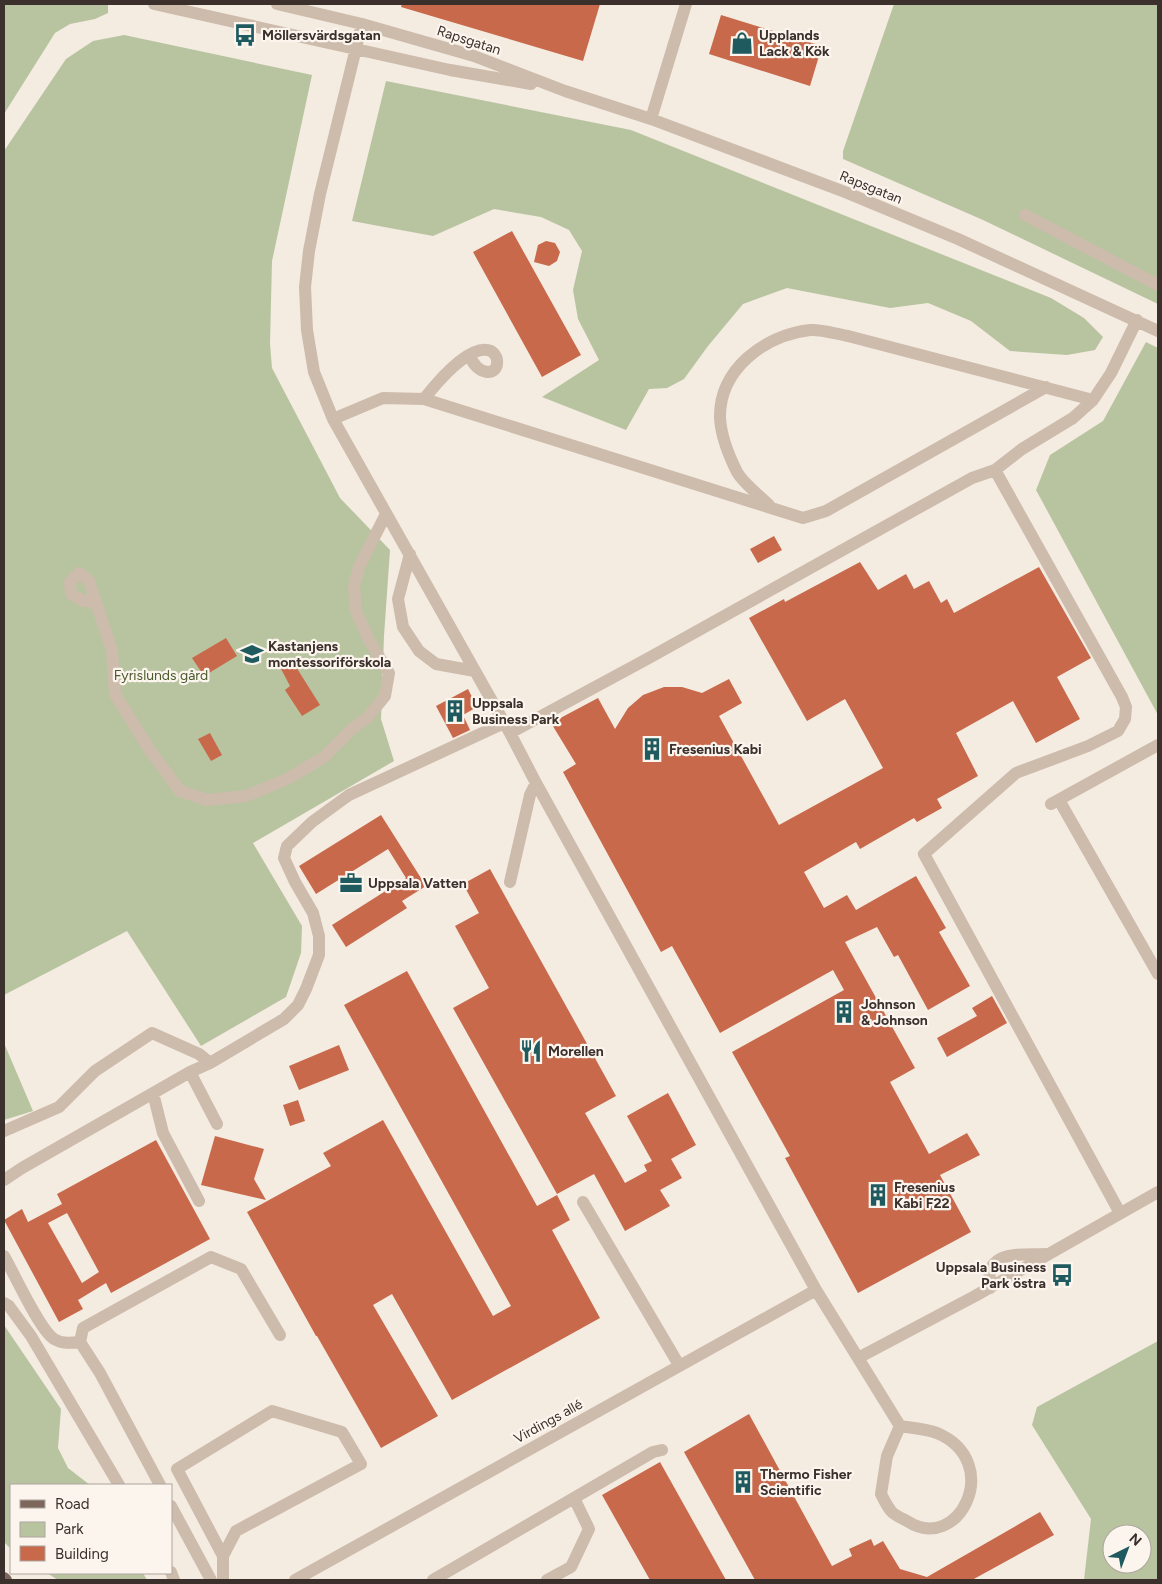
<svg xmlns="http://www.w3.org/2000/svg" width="1162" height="1584" font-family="Figtree,sans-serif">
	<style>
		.green { fill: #b8c4a0; fill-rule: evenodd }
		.building { fill: #c8694b; fill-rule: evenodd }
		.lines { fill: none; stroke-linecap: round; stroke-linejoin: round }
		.minor { stroke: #cdbbac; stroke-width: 12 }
		.major { stroke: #7d675c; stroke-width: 12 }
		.labels { text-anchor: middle; stroke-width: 4.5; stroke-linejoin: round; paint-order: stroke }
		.poi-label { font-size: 14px; font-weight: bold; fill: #3b302b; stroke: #fbf5ee; text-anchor: start }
		.street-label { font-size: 14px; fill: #3b302b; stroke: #fbf5ee }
		.park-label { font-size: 14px; fill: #4a5a2e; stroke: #fbf5ee }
	</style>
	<rect width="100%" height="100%" fill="#f4ebe1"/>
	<!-- green -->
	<path class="green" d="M4 4H108V13L95 19 70 24 55 33 4 114Z
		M894 4H1158V304L983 220 843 159V151Z
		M124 35 312 75 272 261 270 344 272 368 340 498 390 550 384 636 381 719 394 761 253 843 302 926 301 953 286 997 201 1046 127 931 4 995V151L66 59 93 41Z
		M386 81 631 130 1051 298 1084 318 1103 337 1095 350 1067 355 1010 351 971 321 928 303 890 308 787 288 743 304 708 346 684 379 667 388 649 389 626 430 542 397 599 360 578 319 573 290 582 251 569 230 541 217 494 209 433 236 352 221Z
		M1146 342 1158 348V715L1036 490 1050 455 1103 421Z
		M4 1043 33 1111 4 1120V1042Z
		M4 1325 61 1409 58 1448 68 1468 90 1485H11V1549L4 1542Z
		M1158 1341V1580H1084L1091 1519 1032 1425 1037 1407ZM1112 1534H1142V1564H1112Z
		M47 1573H143L147 1580H58Z"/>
	<!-- building -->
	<path class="building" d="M402 4H600L583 61 401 7Z
		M721 15 822 46 810 86 709 54Z
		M512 231 581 355 542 377 473 252Z
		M546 241 555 243 560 252 557 261 549 266 534 262 538 245Z
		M774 536 782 550 758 563 750 549Z
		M860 562 878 590 906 574 914 589 929 581 941 603 947 599 954 613 1039 567 1091 658 1057 677 1080 719 1036 743 1013 701 956 733 978 776 937 799 942 808 917 822 914 818 860 849 856 842 804 872 824 908 847 895 856 910 916 876 946 928 939 932 970 986 928 1010 898 955 894 957 877 927 845 942 915 1068 890 1082 929 1154 967 1133 980 1155 940 1175 971 1232 858 1293 785 1158 790 1156 732 1052 844 990 833 970 720 1033 672 946 661 952 563 772 576 764 551 723 598 698 615 729 628 708 643 695 664 687H682L702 693 729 679 742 703 719 716 779 825 883 768 845 699 807 721 749 618 784 599 785 602Z
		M226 638 237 656 204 676 192 658Z
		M291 659 320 705 302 716 285 690 290 686 280 667Z
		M468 689 477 707 463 715 470 730 453 738 436 706Z
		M210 733 222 755 211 761 198 739Z
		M381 815 426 886 402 901 407 908 346 947 332 925 406 878 388 849 316 894 299 866Z
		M490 869 616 1096 585 1113 625 1183 647 1171 644 1165 652 1161 627 1116 668 1093 696 1145 671 1159 682 1178 660 1190 670 1206 625 1231 594 1174 557 1194 453 1008 489 988 455 926 479 913 463 884Z
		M407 971 537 1206 557 1195 570 1220 552 1230 600 1318 452 1400 392 1294 373 1305 438 1416 381 1448 317 1336H316L247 1212 331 1166 323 1153 383 1120 493 1316 511 1306 344 1005Z
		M992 996 1007 1023 947 1057 937 1038 977 1016 972 1008Z
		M339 1045 349 1070 299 1090 289 1066Z
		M298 1100 305 1121 290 1126 283 1105Z
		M215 1136 264 1149 254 1179 266 1200 201 1185Z
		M156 1140 210 1239 111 1293 106 1283 78 1300 83 1309 59 1322 4 1220 22 1209 28 1222 62 1204 57 1194ZM67 1213 99 1272 82 1283 48 1223Z
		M749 1414 832 1566 852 1556 849 1549 871 1539 874 1546 883 1541 900 1569 927 1577 1040 1512 1054 1535 972 1580H755L684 1452Z
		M660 1462 726 1580H650L602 1495Z"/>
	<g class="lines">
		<!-- minor -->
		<path class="minor" d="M154 4 450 70 531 84
			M277 4 362 24 474 56 565 91 651 119 845 192 958 239 1158 331
			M362 24 320 194 309 251 305 287 307 330 314 372 333 419 510 733 536 783 816 1290 900 1426C912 1428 926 1429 937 1433 1005 1462 959 1555 907 1521 901 1518 894 1515 891 1511 887 1506 884 1500 881 1494L887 1456 900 1426
			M651 119 686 4
			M1025 215 1158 285
			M424 399 803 518 826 511 1046 387
			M333 419 383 398 424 399C435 385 470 342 491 351 494 353 497 357 497 360 499 378 475 375 470 355
			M995 470 1122 697 1126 707 1125 719 1118 731 1088 746 1016 773 924 854 1120 1213
			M769 505C760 496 743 483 737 472 729 456 721 436 720 418 719 369 765 335 810 330 821 329 836 334 848 336L1093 400
			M410 554 398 599 403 627 419 651 436 664 475 671
			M96 602 84 601 71 594 70 582 79 573 89 581 112 651 115 694 149 749 180 791 207 800 246 796 287 779 324 757 352 729 368 717 385 696 389 673 369 640 356 611 354 586 359 567 386 514
			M510 733 647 659 972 478 995 470 1022 449 1073 418 1093 400 1111 373 1137 320
			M1059 800 1158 974
			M1051 804 1158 745
			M510 882 530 795 536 783
			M190 1072 217 1124
			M153 1093 163 1133 199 1201
			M4 1131 59 1107 95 1071 152 1033 199 1054 210 1063
			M4 1180 22 1168 190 1072 210 1063 284 1019 298 1005 306 989 319 955V936L313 913 295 882 284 858 287 846 312 822 349 795 504 723
			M583 1202 679 1365
			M4 1256C14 1273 39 1329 54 1339 62 1344 71 1343 80 1342L100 1373 160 1485
			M990 1288C983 1249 1020 1255 1046 1254
			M4 1303 9 1306 31 1336 119 1485
			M80 1342 83 1328 211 1257 241 1269 280 1335
			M858 1358 975 1296 1158 1192
			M171 1506 211 1580
			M171 1572 174 1580
			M223 1580V1556L177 1469 272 1411 342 1432 361 1464 236 1531 223 1556
			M295 1580 816 1290
			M433 1580 653 1452 662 1450
			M547 1580 571 1567 589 1529 574 1498"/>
		<!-- major -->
		<path class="major" d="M4 1578 6 1580"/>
	</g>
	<!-- icons -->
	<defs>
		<symbol id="bus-bare" viewBox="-9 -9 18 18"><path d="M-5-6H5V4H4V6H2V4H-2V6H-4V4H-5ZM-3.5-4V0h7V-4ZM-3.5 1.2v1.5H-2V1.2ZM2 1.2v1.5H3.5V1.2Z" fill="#1f5a5e" stroke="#fbf5ee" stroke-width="2.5" paint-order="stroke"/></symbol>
		<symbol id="shop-bare" viewBox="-9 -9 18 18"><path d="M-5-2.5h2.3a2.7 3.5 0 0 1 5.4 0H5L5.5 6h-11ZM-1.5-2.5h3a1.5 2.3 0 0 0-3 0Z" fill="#1f5a5e" stroke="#fbf5ee" stroke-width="2.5" paint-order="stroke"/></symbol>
		<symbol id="school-bare" viewBox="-9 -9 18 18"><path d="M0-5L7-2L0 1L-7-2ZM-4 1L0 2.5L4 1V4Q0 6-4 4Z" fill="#1f5a5e" stroke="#fbf5ee" stroke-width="2.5" paint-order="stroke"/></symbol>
		<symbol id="building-bare" viewBox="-9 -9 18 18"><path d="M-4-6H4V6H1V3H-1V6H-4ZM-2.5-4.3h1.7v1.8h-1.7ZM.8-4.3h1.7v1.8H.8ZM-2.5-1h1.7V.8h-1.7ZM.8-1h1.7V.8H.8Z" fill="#1f5a5e" stroke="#fbf5ee" stroke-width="2.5" paint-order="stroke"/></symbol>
		<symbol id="office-bare" viewBox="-9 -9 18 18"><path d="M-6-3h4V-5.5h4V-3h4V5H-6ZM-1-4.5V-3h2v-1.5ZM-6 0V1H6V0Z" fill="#1f5a5e" stroke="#fbf5ee" stroke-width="2.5" paint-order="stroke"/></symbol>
		<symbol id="restaurant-bare" viewBox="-9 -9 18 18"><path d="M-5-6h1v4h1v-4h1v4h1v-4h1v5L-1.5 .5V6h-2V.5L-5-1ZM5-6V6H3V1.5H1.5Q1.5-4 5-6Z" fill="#1f5a5e" stroke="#fbf5ee" stroke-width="2.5" paint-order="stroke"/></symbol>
	</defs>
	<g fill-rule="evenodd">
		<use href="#bus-bare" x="229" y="19" width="32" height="32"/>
		<use href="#shop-bare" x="726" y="27" width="32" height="32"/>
		<use href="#school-bare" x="236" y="638" width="32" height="32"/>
		<use href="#building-bare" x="439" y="695" width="32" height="32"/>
		<use href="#building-bare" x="636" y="733" width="32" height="32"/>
		<use href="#office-bare" x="335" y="867" width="32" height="32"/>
		<use href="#building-bare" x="828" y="996" width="32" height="32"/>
		<use href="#restaurant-bare" x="515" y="1035" width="32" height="32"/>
		<use href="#building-bare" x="862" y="1179" width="32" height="32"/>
		<use href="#bus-bare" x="1046" y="1259" width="32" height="32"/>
		<use href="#building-bare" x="727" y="1466" width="32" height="32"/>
	</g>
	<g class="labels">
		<!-- poi labels -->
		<g class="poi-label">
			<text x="262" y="40">Möllersvärdsgatan</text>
			<text x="759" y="40">Upplands<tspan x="759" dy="16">Lack &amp; Kök</tspan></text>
			<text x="268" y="651">Kastanjens<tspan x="268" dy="16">montessoriförskola</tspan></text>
			<text x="472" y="708">Uppsala<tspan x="472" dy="16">Business Park</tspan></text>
			<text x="669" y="754">Fresenius Kabi</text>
			<text x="368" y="888">Uppsala Vatten</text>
			<text x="861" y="1009">Johnson<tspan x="861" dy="16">&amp; Johnson</tspan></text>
			<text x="548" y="1056">Morellen</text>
			<text x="894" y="1192">Fresenius<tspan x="894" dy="16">Kabi F22</tspan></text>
			<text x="1046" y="1272" text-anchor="end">Uppsala Business<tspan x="1046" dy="16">Park östra</tspan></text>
			<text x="760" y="1479">Thermo Fisher<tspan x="760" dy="16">Scientific</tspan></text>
		</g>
		<!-- street labels -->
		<g class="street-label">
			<text transform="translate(469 40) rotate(18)" y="5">Rapsgatan</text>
			<text transform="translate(871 187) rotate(22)" y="5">Rapsgatan</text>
			<text transform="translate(548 1421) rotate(-29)" y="5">Virdings allé</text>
		</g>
		<!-- park labels -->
		<g class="park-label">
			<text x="161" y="680">Fyrislunds gård</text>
		</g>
	</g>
	<!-- border -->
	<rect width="1162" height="1584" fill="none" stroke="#3b302b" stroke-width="10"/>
	<!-- legend -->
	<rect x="10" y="1484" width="162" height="90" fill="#fbf5ee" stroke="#aea6a0"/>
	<rect x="20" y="1500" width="25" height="8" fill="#7d675c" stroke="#aea6a0"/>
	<text x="55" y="1509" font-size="15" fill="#3b302b">Road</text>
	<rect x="20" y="1522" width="25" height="15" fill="#b8c4a0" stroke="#aea6a0"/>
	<text x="55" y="1534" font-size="15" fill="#3b302b">Park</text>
	<rect x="20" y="1546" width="25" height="15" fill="#c8694b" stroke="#aea6a0"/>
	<text x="55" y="1559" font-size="15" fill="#3b302b">Building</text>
	<!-- north arrow -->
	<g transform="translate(1127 1549) rotate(42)"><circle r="24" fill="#fbf5ee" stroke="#aea6a0"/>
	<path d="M0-4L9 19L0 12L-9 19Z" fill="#1f5a5e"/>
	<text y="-8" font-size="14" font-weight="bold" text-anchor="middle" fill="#3b302b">N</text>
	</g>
</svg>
